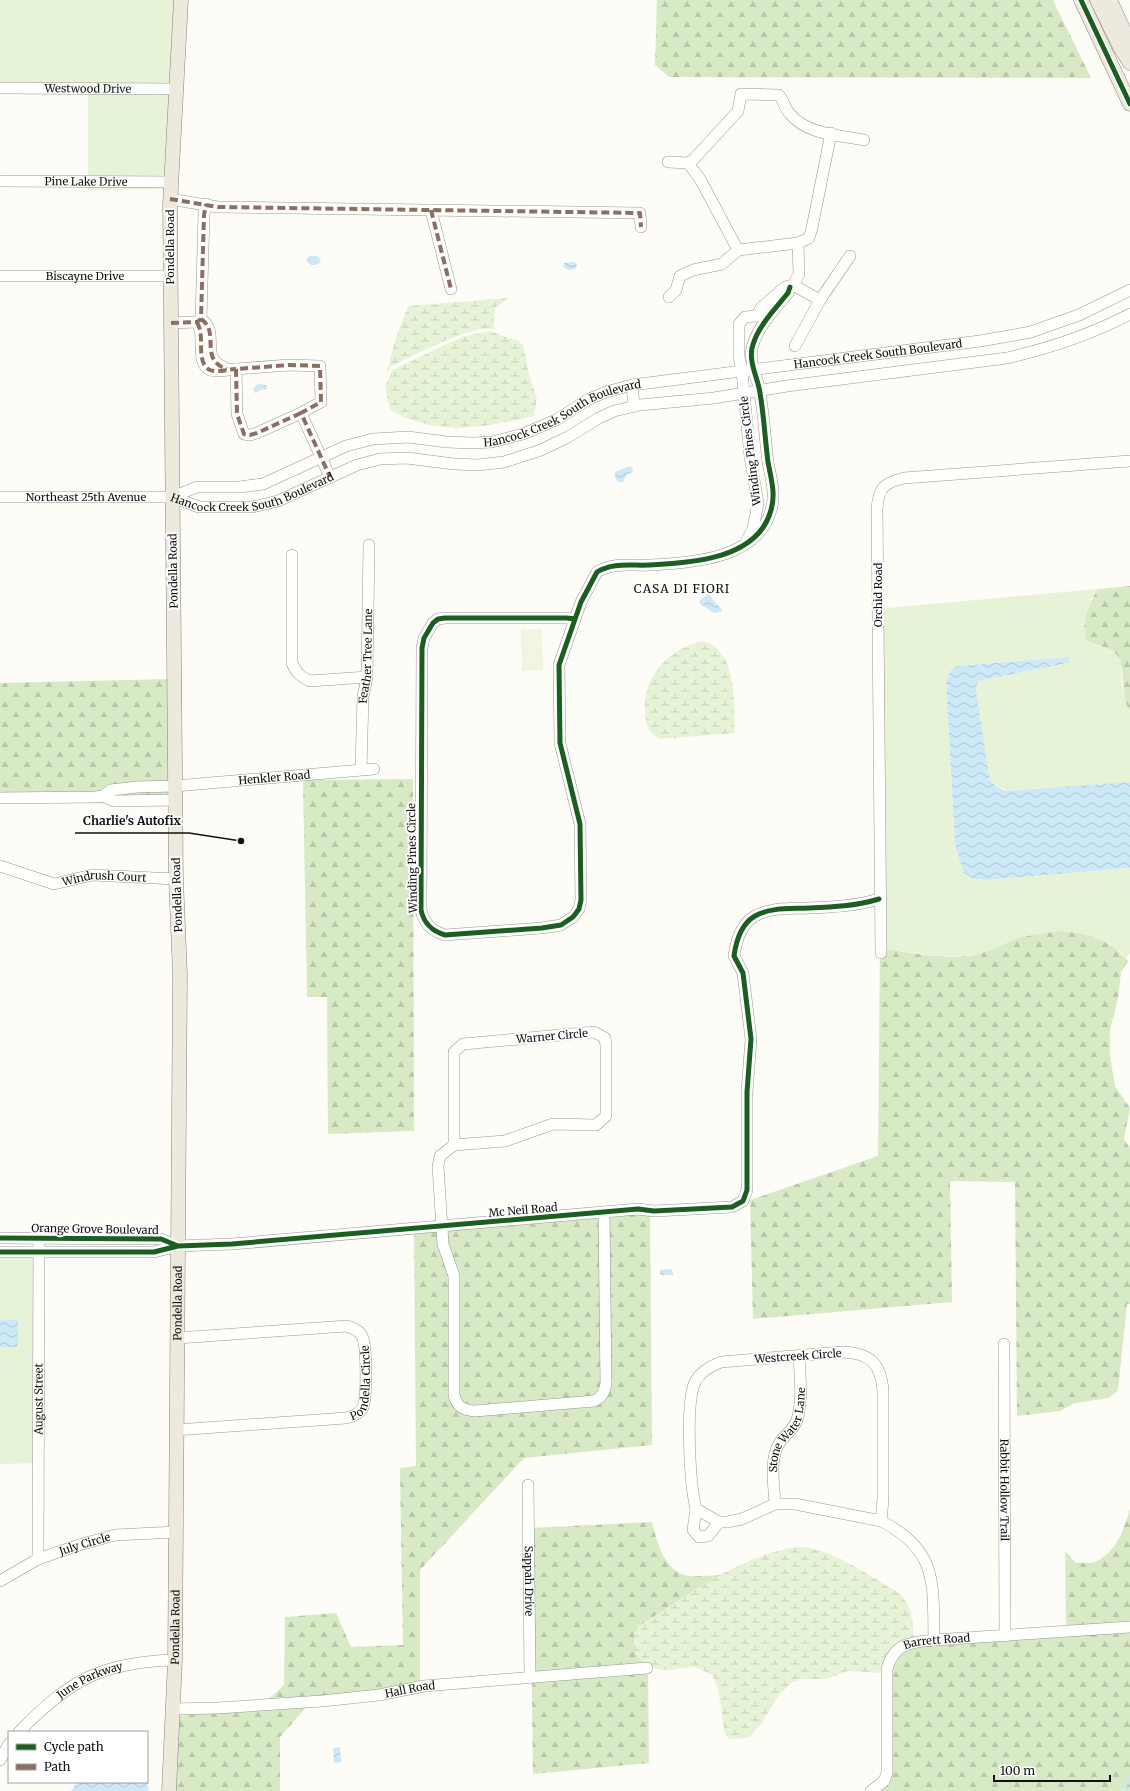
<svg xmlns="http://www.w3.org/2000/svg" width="1130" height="1791" font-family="Merriweather,serif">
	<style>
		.green { fill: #e7f3d7 }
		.forest { fill: url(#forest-firs) }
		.wetland { fill: url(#wetland-marsh) }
		.pitch { fill: #f0f6e1 }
		.water { fill: url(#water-waves) }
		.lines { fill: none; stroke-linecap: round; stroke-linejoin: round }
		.stream { stroke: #cde8f7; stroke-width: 2.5 }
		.minor-casing { stroke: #979795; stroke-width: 12 }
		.major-casing { stroke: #858482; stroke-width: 15 }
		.minor { stroke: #fffffe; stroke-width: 11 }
		.major { stroke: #ede9dc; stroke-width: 14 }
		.quiet { stroke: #8d6e63; stroke-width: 4; stroke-dasharray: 8 4; stroke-linecap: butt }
		.cycleway-casing { stroke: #fff; stroke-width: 8 }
		.cycleway { stroke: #1b5e20; stroke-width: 5 }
		.labels { text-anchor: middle; stroke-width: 4; stroke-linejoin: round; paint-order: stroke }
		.street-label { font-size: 11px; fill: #111; stroke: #fff }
		.neighbourhood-label { font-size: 12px; letter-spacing: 1px; fill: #111; stroke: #fff }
		.leader { fill: none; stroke: #111; stroke-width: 1.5 }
		.callout-dot { fill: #111; stroke: #fff; stroke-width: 1.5 }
		.callout-label { font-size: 12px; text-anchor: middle; font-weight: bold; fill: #111; stroke: #fff; stroke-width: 4; stroke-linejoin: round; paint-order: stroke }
	</style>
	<defs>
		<pattern id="forest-firs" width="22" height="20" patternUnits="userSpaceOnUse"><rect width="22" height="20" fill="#d8eac5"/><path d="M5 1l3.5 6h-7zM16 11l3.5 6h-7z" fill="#b8c8a8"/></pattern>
		<pattern id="wetland-marsh" width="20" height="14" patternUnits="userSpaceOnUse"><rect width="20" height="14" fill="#e7f3d7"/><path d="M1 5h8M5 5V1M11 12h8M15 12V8" fill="none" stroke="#c5cfb8"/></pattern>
		<pattern id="water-waves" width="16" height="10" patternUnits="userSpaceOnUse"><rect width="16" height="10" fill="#cde8f7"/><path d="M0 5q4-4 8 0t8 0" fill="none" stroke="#afc6d3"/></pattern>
	</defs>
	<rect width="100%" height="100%" fill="#fdfcf7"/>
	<!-- green -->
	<path class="green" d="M0 0H176L166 189 88 190V90L0 91Z
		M1098 589 1091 599 1084 636 1096 645 1104 646 1114 652 1121 661 1122 687 1130 711V782L1007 791 990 781 976 690 978 681 1068 663 1070 661 1068 657 957 666 946 681 955 845 958 855 974 879 986 880 1130 868V953L1126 958 1119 951 1041 933 1014 940 979 954 963 956 944 957 880 948 875 609Z
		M0 1256H37L39 1463 0 1464Z"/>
	<!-- forest -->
	<path class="forest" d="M657 0H1053L1091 78 669 77 655 65Z
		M1130 586V711C1118 693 1129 663 1113 651 1105 646 1096 645 1087 641 1080 626 1089 602 1098 589Z
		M169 679 171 805 0 801V683Z
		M413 779 414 1131 328 1134 327 997H307L303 780Z
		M1061 931C1090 934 1108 939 1128 961L1121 972 1118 998 1110 1030V1056L1115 1086 1130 1108 1124 1139 1130 1148V1304H1127L1118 1390 1109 1398 1075 1403 1060 1411 1017 1416 1015 1182 950 1181 952 1302 753 1319 750 1200 878 1156 880 948C911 952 947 962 978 954 990 951 1001 945 1013 940 1028 935 1045 933 1061 931Z
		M650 1213 652 1445 524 1458 420 1570V1691L309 1704 280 1737V1791H174L177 1716 258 1709 284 1685 285 1617 336 1613 351 1647 403 1645 400 1468 416 1466 414 1234Z
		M1130 1509V1623L1066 1628 1065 1551 1076 1563C1082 1562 1090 1564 1095 1562 1116 1553 1124 1529 1130 1509Z
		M652 1522C657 1542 664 1572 689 1576 699 1577 711 1575 721 1575L639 1626 634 1635 648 1666 649 1763 533 1774 530 1528Z
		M1130 1631V1791H881L890 1784 891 1775V1669L899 1653 912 1647Z"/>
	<!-- wetland -->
	<path class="wetland" d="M508 298 495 308 494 322 495 330C474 322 412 357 390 367L386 375 395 341 408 306Z
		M490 331 508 338 517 340 523 345 530 378 537 398 534 416C482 428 439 437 390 410L385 387 392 370 462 337Z
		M703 641C738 651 734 703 735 733L659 739C647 730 646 725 645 710 643 676 670 648 703 641Z
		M797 1547C831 1547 869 1576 899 1593 912 1606 913 1620 914 1638L882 1673 848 1671 826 1679H800L791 1683 778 1696 762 1723 749 1737 737 1739H730L726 1736 724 1729 718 1688 712 1675C706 1672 700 1668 693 1667 684 1667 676 1670 668 1670 641 1670 625 1651 639 1626 688 1595 738 1556 797 1547Z"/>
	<!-- pitch -->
	<path class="pitch" d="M521 629H542L543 670 522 671Z"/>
	<!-- water -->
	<path class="water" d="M310 256 319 257 321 262 316 265H312L306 261 308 257Z
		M574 262 577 265 575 269 568 270 563 267 564 263Z
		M258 384 266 385 267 389 261 390 255 393 253 389Z
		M630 466 633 469 632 473 627 474 623 482H618L615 477V472Z
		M708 594 723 611 714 613 700 604V600Z
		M1068 657 1070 661 1068 663 978 681 976 690 990 781 1003 790 1007 791 1130 782V868L986 880 974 879 964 873 955 845 946 681 950 671 957 666Z
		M672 1269 673 1275H660V1270Z
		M0 1320H18V1347H0Z
		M340 1747 341 1762 334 1763 333 1748Z
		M147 1762 148 1791H71L77 1782H147Z"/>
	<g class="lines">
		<!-- stream -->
		<path class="stream" d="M1123 1791 1130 1776"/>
		<defs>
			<g id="minor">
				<path id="s1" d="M0 88 177 89"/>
				<path d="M668 162 688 163 693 160 738 111 741 94 779 95C784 101 785 109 790 114 808 135 839 135 864 140"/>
				<path d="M688 163 700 179 738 250"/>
				<path id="s2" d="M0 181 171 182"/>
				<path d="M170 199 218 207 640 213 641 227"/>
				<path d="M431 210 451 289"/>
				<path id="s3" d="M0 276H171"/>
				<path d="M793 285 820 300"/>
				<path d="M669 297 676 290 680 276 693 270 722 264 738 250 798 243"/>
				<path d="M201 319C222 333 196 359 228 369"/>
				<path d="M197 322C198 325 200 328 200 331 203 342 197 364 210 370 218 373 229 369 236 369"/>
				<path d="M171 323 197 322 201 319 204 215 206 204"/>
				<path d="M795 346 820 300 850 256"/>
				<path d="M632 385 634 406"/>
				<path d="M301 413 257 433 250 435 244 434 237 414 236 369 289 365 320 366 321 402 301 413 330 477"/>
				<path id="s4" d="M0 497H172L199 507H252L278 501 357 465 380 459 407 458 454 464 478 465 504 462 541 450 568 437 599 418 614 411 640 405 714 398 787 386 1007 358C1050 348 1090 335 1130 314"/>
				<path id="s5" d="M172 497 197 487H239L263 484 346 446 373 439 408 437 447 442 473 443 492 442 523 434 556 420 589 399 606 392 632 385 980 341 1031 332 1056 323 1079 315 1130 290"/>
				<path d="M747 540 753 529 758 503 750 457 742 371 739 357V324L745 317 757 316 761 308 785 287 793 285 799 274 798 243 809 238 812 228 831 133"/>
				<path d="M292 555V663C296 673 301 677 310 681L367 677"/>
				<path d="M575 619 567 618H445L438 619 433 623 424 638 422 648 421 910C424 924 432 931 445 935L542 928 561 925 573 917 579 909 581 900 580 824 560 743 559 665 581 602 597 572C613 562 631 566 650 565 692 563 758 559 771 510 776 494 771 479 768 462 765 439 764 416 760 393 758 378 749 364 752 348 757 327 775 309 788 293L790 287"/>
				<path id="s6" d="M361 769 363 697 367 677 369 545"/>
				<path d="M103 796 114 801 175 800"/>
				<path id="s7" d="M0 798 96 797 103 796 111 790 137 787 175 786 374 769"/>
				<path id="s8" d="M0 866 54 884 92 875 176 879"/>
				<path d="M881 953 877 508C879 487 884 483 904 478L1130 461"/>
				<path d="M594 1032 605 1038 606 1046V1116L596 1125 553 1124 505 1141 454 1145V1052L463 1044Z"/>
				<path d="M454 1145 440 1156 438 1166 443 1244 454 1276V1395C457 1407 463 1410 475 1411L594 1401C602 1397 604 1393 606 1384L604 1212"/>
				<path d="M0 1238 161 1239 178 1246"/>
				<path d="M0 1252H154L178 1246 232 1244 638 1209 654 1211 732 1207 743 1201 747 1190V1092L751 1039 743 973 734 956C736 941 741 924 755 916 771 907 791 909 809 908 833 907 856 906 879 899"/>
				<path id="s9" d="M1004 1344 1005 1636"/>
				<path id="s10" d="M176 1430 346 1418C353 1416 360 1414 363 1407 367 1397 367 1345 362 1336 359 1330 353 1328 347 1326L177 1338"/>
				<path id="s11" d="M528 1485 530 1677"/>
				<path id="s12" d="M775 1504C774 1485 769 1458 780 1442 786 1434 794 1429 797 1420 803 1399 800 1377 799 1356"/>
				<path d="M696 1509 693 1530 699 1537 708 1536 719 1522"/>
				<path d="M881 1521 883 1500V1391C881 1363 870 1353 842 1352L721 1362C711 1366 700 1372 695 1382 685 1405 690 1485 696 1509L719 1522H727L742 1519 775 1504H795L881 1521C938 1550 933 1583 934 1640"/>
				<path id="s13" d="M38 1559 39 1238"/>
				<path id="s14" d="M0 1581 38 1559 79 1545 115 1535 176 1532"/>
				<path id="s15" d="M173 1709 218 1708 322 1701 379 1695 424 1686 647 1668"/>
				<path id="s16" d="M19 1732C69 1680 102 1662 175 1660"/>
				<path d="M0 1760 9 1744"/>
				<path id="s17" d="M871 1791 884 1781 887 1773V1669C894 1643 911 1642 934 1640L1130 1627"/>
			</g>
			<g id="major">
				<path d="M1081 0 1130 104"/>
				<path d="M1097 0 1120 47 1130 63"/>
				<path d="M1110 0 1130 44"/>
				<path id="s18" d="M169 1791 175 1660 180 975 176 879 170 205 181 0"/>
			</g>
		</defs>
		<!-- minor casing -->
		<use href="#minor" class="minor-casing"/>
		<!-- major casing -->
		<use href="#major" class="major-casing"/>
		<!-- minor -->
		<use href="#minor" class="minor"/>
		<!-- major -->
		<use href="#major" class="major"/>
		<!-- quiet -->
		<path class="quiet" d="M170 199 218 207 640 213 641 227
			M431 210 451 289
			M201 319C221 332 198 360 227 369
			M197 322C198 325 200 328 200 331 203 342 197 364 210 370 218 373 229 369 236 369
			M171 323 197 322 201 319 204 215 206 204
			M301 413 257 433 250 435 244 434 237 414 236 369 289 365 320 366 321 402 301 413 330 477"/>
		<defs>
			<path id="cycleway" d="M1081 0 1130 104
				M575 619 567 618H445L438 619 433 623 424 638 422 648 421 910C424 924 432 931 445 935L542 928 561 925 573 917 579 909 581 900 580 824 560 743 559 665 581 602 597 572C613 562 631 566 650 565 692 563 758 559 771 510 776 494 771 479 768 462 765 439 764 416 760 393 758 378 749 364 752 348 757 327 775 309 788 293L790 287
				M0 1238 161 1239 178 1246
				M0 1252H154L178 1246 232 1244 638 1209 654 1211 732 1207 743 1201 747 1190V1092L751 1039 743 973 734 956C736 941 741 924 755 916 771 907 791 909 809 908 833 907 856 906 879 899"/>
		</defs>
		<!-- cycleway casing -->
		<use href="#cycleway" class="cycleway-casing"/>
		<!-- cycleway -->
		<use href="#cycleway" class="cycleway"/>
	</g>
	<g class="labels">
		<!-- street labels -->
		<g class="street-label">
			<text dy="4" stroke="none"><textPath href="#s1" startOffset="88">Westwood Drive</textPath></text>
			<text dy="4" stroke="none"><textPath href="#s2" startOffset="86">Pine Lake Drive</textPath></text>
			<text transform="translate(170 247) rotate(-90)" y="4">Pondella Road</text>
			<text dy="4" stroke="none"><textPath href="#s3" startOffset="85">Biscayne Drive</textPath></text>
			<text dy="4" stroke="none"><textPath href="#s5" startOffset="732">Hancock Creek South Boulevard</textPath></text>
			<text dy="4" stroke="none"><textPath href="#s5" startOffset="408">Hancock Creek South Boulevard</textPath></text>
			<text transform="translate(750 451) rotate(-97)" y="4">Winding Pines Circle</text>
			<text dy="4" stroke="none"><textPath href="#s4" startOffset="256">Hancock Creek South Boulevard</textPath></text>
			<text dy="4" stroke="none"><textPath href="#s4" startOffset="86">Northeast 25th Avenue</textPath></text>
			<text transform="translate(173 571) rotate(-91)" y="4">Pondella Road</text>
			<text transform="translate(878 595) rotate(-90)" y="4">Orchid Road</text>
			<text dy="4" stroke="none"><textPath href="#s6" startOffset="113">Feather Tree Lane</textPath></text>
			<text dy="4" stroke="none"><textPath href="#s7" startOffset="277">Henkler Road</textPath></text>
			<text transform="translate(412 858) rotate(-91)" y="4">Winding Pines Circle</text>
			<text dy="4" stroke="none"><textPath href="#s8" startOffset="108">Windrush Court</textPath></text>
			<text transform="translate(177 895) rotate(-92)" y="4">Pondella Road</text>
			<text transform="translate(552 1036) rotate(-5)" y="4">Warner Circle</text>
			<text transform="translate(523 1210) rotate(-5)" y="4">Mc Neil Road</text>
			<text transform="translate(95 1229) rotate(1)" y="4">Orange Grove Boulevard</text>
			<text dy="4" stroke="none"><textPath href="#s18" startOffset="488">Pondella Road</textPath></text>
			<text transform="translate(798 1356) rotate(-4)" y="4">Westcreek Circle</text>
			<text dy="4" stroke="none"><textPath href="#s10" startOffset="214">Pondella Circle</textPath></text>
			<text dy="4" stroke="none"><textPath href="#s13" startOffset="160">August Street</textPath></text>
			<text dy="4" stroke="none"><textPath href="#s12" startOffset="78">Stone Water Lane</textPath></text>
			<text dy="4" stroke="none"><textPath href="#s9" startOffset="146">Rabbit Hollow Trail</textPath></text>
			<text dy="4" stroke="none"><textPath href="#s14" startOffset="93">July Circle</textPath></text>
			<text dy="4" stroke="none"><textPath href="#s11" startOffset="96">Sappah Drive</textPath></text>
			<text dy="4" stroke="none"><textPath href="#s18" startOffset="164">Pondella Road</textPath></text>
			<text dy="4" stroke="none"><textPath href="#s17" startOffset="192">Barrett Road</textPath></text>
			<text dy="4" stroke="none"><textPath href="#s16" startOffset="89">June Parkway</textPath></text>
			<text dy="4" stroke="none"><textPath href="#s15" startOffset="238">Hall Road</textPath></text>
		</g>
		<!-- neighbourhood labels -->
		<g class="neighbourhood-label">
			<text x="682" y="593">CASA DI FIORI</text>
		</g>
	</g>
	<!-- callouts -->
	<path class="leader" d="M241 841L189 833H75"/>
	<circle class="callout-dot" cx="241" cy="841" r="4"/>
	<g class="callout-label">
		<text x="132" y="825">Charlie's Autofix</text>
	</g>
	<!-- legend -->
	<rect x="8" y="1731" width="140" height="52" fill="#ffffff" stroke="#a0a0a0"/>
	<rect x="16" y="1744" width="20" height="6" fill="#1b5e20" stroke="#a0a0a0"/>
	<text x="44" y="1751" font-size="12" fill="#111111">Cycle path</text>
	<rect x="16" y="1764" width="20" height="6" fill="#8d6e63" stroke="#a0a0a0"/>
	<text x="44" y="1771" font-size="12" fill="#111111">Path</text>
	<!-- scale -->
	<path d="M994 1775v6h116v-6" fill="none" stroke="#111111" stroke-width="2"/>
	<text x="1000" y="1775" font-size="12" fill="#111111" stroke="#ffffff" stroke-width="3" paint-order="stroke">100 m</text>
</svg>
